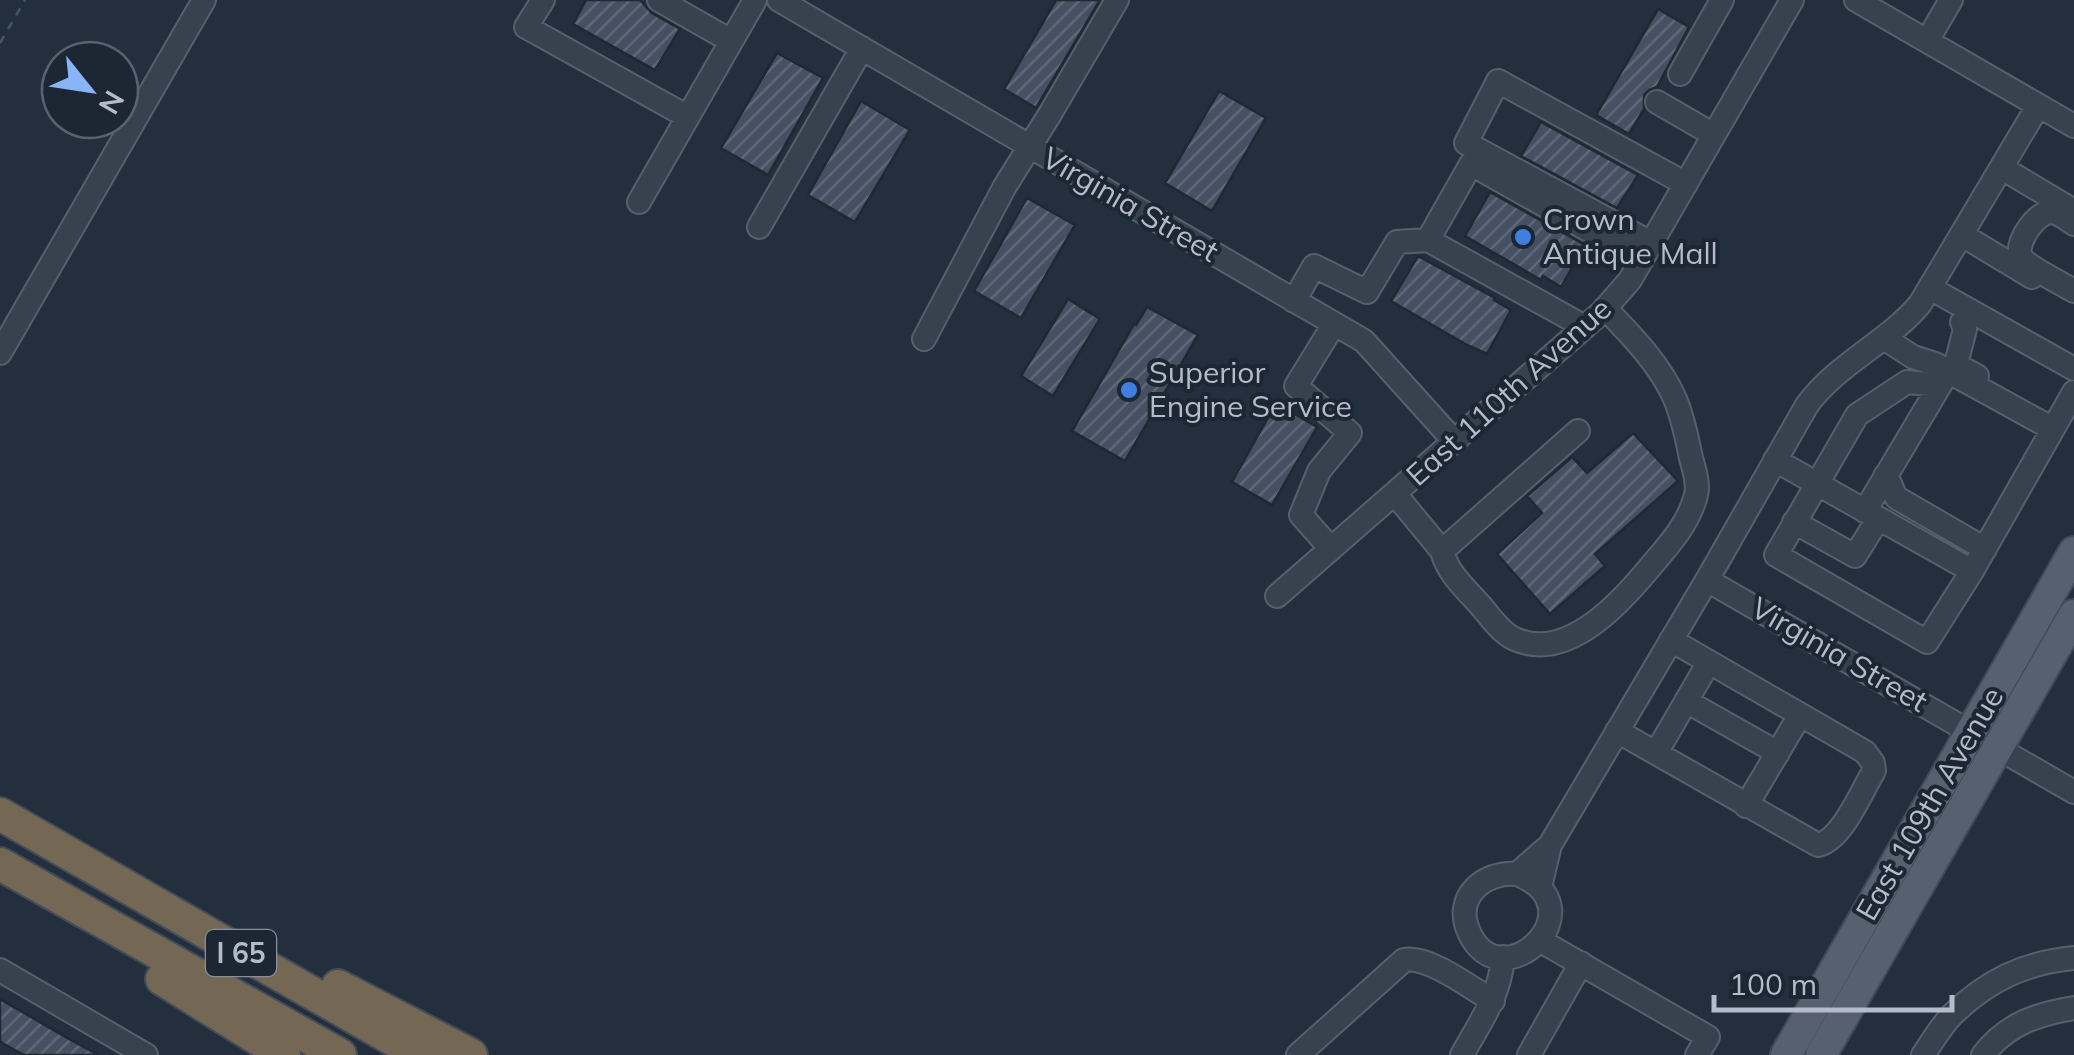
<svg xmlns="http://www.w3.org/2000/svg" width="2074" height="1055" font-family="Mulish,sans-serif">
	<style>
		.building { fill: url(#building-hatch); stroke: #1f2835; stroke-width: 2.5 }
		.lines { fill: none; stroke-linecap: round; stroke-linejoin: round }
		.minor-casing { stroke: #565f6c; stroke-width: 26 }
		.major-casing { stroke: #414a57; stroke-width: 34 }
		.highway-casing { stroke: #434c59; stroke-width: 36 }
		.path { stroke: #44595c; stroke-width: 2.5; stroke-dasharray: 8 8; stroke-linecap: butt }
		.minor { stroke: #38414e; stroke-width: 22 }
		.major { stroke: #56606e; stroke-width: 30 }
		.highway { stroke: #746855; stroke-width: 32 }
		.shop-dot { fill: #3f7fe0; stroke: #1d2633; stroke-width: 4 }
		.labels { text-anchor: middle; stroke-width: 8; stroke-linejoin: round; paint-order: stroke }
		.shield { fill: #1d2633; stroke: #878f9c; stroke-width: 2.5 }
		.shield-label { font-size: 28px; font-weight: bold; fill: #b4bcc9 }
		.street-label { font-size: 30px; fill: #b4bcc9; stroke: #1d2633 }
		.poi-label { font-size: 30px; fill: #b4bcc9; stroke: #1d2633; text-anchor: start }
	</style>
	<defs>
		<pattern id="building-hatch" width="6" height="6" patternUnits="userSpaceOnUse" patternTransform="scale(2.5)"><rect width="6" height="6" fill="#455162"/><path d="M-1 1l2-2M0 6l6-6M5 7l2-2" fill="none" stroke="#5d6877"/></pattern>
	</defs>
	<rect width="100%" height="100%" fill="#242f3e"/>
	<!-- building -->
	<path class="building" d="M586 0H640L652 13 680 29 655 70 573 24Z
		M1056 0H1100L1036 108 1004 89Z
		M1658 9 1689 27 1657 87 1649 90 1644 95V109L1629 134 1596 115Z
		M777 53 823 78 768 175 721 148Z
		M1219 91 1266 118 1212 211 1165 183Z
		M861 101 910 130 855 222 808 195Z
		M1541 122 1638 175 1617 208 1521 156Z
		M1490 192 1585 245 1561 287 1543 276 1541 280 1465 236Z
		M1027 198 1075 225 1021 318 974 291Z
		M1418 256 1495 298 1494 300 1511 310 1487 354 1467 345 1391 301Z
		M1068 299 1100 319 1053 396 1021 376Z
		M1147 307 1198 335 1125 461 1072 431 1134 324 1136 325Z
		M1276 403 1317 427 1272 505 1232 482Z
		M1633 433 1678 481 1595 554 1605 566 1550 614 1497 554 1542 513 1527 496 1572 457 1587 473Z
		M0 999 69 1039 99 1055H24L4 1044 0 1041Z"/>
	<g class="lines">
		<defs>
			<path id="minor" d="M543 0 526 27 688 117
				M659 0 731 41
				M779 0 1364 341 1455 442
				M1856 0 2074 126
				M1927 41 1951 0
				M1680 74 1722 0
				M1657 102 1714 135
				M2002 168 2074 211
				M639 202 755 0
				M2074 224C2068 220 2060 213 2052 212 2037 211 2017 240 2020 254 2023 265 2063 284 2074 291
				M759 227 862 48
				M1962 235 2032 277
				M1651 243 1466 143 1498 81 1686 184
				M1930 288 2074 369
				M1294 301 1314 266 1367 292 1397 242 1428 240
				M1962 322 1965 329 1957 360 1960 367 1977 376
				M1585 327 1428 240 1471 164 1642 260
				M1884 338 1913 357 1935 364 2053 429
				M924 339 1005 186 1050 114 1117 0
				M0 353 204 0
				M1940 385 1907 382 1857 415 1776 555 1927 642 1972 571
				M1775 460 1972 571 2074 392
				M1885 476C1892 482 1891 491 1897 498L1985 549
				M1395 494 1442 551 1578 431
				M1865 511 1946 375
				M1794 522 1855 556 1878 519
				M1331 549 1301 515 1319 471 1350 433 1296 386 1334 324
				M1442 551C1448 574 1465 588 1481 606 1492 619 1503 636 1520 641 1571 659 1623 600 1651 566 1669 545 1689 523 1696 495 1699 484 1694 469 1691 458 1687 439 1683 417 1675 399 1660 364 1631 335 1605 308
				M1707 580 2074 792
				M1277 596 1603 311 1630 280 1792 0
				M1686 701 1778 753
				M1617 731 1818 845C1842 840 1861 792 1874 771L1873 763 1865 752 1671 640
				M1656 753 1709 662
				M1746 806 1800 715
				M1550 845 1707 580 1807 405C1838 363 1887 343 1920 304L2038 106
				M1517 874C1602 907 1501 1004 1469 932 1453 897 1484 871 1517 874L1550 845 1540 887
				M1541 941 1708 1037 1697 1055
				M0 970 146 1055
				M1298 1055 1404 960C1428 955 1471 988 1493 1001
				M1462 1055C1480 1022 1500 996 1503 957
				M1529 1055 1581 963
				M1923 1055C1932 1042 1941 1026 1952 1015 1988 980 2024 963 2074 958
				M1983 1055C2007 1024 2037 1014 2074 1008"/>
			<path id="major" d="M1786 1055 2074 552
				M1821 1055 2074 615"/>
			<path id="highway" d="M0 814 420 1055
				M0 864 340 1055
				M162 979 284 1055
				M338 986 471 1055"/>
		</defs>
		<!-- minor casing -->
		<use href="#minor" class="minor-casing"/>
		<!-- major casing -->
		<use href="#major" class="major-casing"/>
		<!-- highway casing -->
		<use href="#highway" class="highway-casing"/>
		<!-- path -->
		<path class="path" d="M0 43 25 0"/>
		<!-- minor -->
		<use href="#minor" class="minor"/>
		<!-- major -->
		<use href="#major" class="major"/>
		<!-- highway -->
		<use href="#highway" class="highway"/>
	</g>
	<!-- markers -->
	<g class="shop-dot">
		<circle cx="1523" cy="237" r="10"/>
		<circle cx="1129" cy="390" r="10"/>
	</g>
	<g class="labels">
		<!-- shield labels -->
		<rect class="shield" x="206" y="930" width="70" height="46" rx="8"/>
		<g class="shield-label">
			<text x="241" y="963">I 65</text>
		</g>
		<!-- street labels -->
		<g class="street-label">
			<text transform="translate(1130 205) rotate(30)" y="10">Virginia Street</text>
			<text transform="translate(1509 392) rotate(-42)" y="10">East 110th Avenue</text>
			<text transform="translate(1839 655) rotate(30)" y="10">Virginia Street</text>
			<text transform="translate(1930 804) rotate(-60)" y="10">East 109th Avenue</text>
		</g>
		<!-- poi labels -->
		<g class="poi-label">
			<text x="1543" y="230">Crown<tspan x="1543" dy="34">Antique Mall</tspan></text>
			<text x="1149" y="383">Superior<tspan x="1149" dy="34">Engine Service</tspan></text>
		</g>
	</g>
	<!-- north arrow -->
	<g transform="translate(90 90) rotate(120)"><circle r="48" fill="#1d2633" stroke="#59626f" stroke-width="2.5"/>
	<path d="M0-8L18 38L0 25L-18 38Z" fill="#8ab4f8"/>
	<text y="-15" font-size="28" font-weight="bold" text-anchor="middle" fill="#b4bcc9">N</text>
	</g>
	<!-- scale -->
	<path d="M1714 995v15h238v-15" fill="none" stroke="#b4bcc9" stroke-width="5"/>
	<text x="1729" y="995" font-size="30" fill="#b4bcc9" stroke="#1d2633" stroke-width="8" paint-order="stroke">100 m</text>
</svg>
